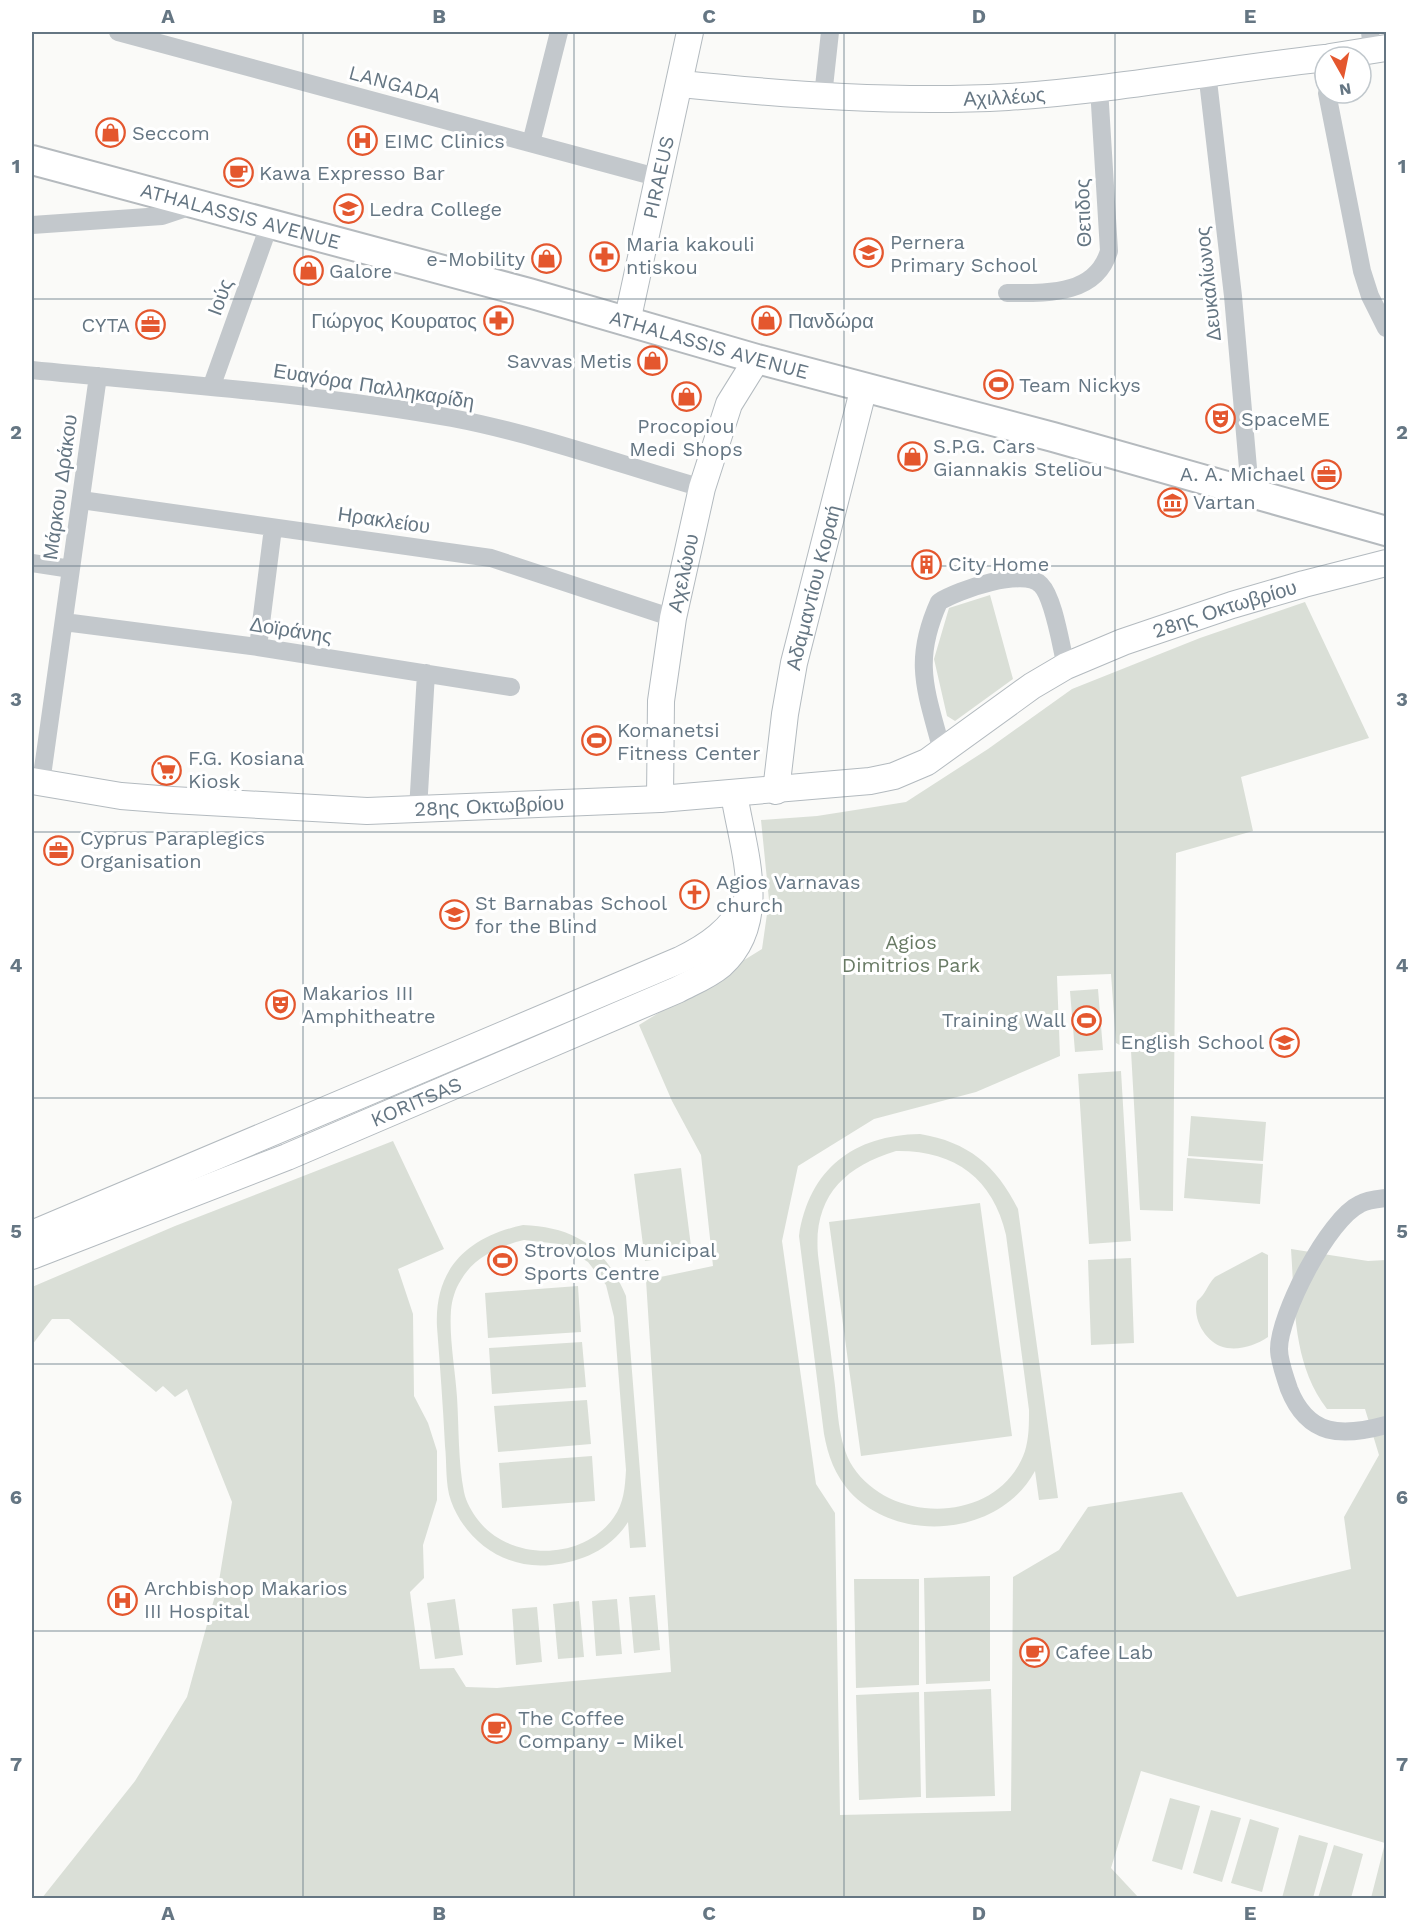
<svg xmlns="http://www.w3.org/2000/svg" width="1418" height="1930" font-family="'Work Sans',sans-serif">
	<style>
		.green { fill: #dadfd7; fill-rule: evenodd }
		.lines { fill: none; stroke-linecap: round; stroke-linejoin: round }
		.secondary-casing { stroke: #b3babf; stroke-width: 28 }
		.primary-casing { stroke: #b5babe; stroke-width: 32 }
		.street { stroke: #c3c8cc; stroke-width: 18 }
		.secondary { stroke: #fff; stroke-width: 26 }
		.primary { stroke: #fff; stroke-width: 28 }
		.grid { fill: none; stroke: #657683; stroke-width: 1.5; stroke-opacity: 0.55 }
		.labels { text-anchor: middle; stroke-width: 6; stroke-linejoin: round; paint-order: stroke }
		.street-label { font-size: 20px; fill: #657683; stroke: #fff }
		.poi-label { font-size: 20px; fill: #657683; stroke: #fff; text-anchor: start }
		.park-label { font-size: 20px; fill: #687a64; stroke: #fff }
		.neatline { fill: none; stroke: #657683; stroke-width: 2 }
		.grid-label { font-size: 20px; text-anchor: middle; font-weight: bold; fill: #657683 }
	</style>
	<rect width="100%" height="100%" fill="#fafaf8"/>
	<!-- green -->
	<path class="green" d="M990 595 1013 679 955 721 947 716 934 659 949 608Z
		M1305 602 1369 738 1241 777 1253 831 1176 853 1173 1211 1140 1210 1131 1051 1116 1043 1111 974 1057 976 1060 1056 976 1092 874 1119 798 1166 782 1241 816 1484 835 1513 840 1815 1011 1811 1013 1577 1059 1550 1088 1507 1182 1492 1237 1597 1351 1569 1344 1517 1379 1455 1365 1409H1327C1292 1363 1295 1305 1291 1249L1368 1261 1386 1260V1898H1371L1385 1843 1141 1771 1111 1868 1139 1898H42L135 1781 187 1697 219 1581 232 1502 187 1389 175 1397 163 1386 156 1392 69 1319H52L32 1345V1287L175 1226 393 1141 444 1249 398 1269 413 1314 414 1396 428 1423 437 1451V1500L423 1545 424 1578 410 1592 420 1669 454 1668 466 1687 497 1688 671 1672 646 1280 713 1266 701 1155 672 1101 639 1025 762 949 769 900 761 820 817 816 906 802 988 749 1072 689 1200 638Z
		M1098 989 1103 1050 1075 1052 1070 991Z
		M1121 1071 1131 1241 1089 1244 1078 1074Z
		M1191 1116 1266 1122 1263 1161 1188 1156Z
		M920 1134C968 1142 996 1165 1018 1209L1058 1498 1039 1500 1035 1471C1000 1536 899 1545 850 1492 835 1475 828 1456 824 1434L799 1236C809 1169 854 1135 920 1134ZM896 1151C954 1150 993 1178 1006 1235L1029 1410C1029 1424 1029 1438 1025 1451 1000 1524 892 1526 853 1467 837 1442 838 1406 834 1378 829 1337 823 1296 818 1255 813 1198 843 1167 896 1151Z
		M1187 1158 1263 1164 1260 1204 1184 1198Z
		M681 1168 692 1254 645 1261 634 1174Z
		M980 1203 1012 1436 861 1456 829 1222Z
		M523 1225C575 1227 606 1248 626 1296L646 1547 630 1548 628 1522C611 1549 582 1562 551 1565 506 1570 466 1542 451 1501 445 1484 447 1463 445 1446 443 1406 440 1366 437 1327 434 1268 468 1237 523 1225ZM524 1240 559 1244 588 1262 606 1285 614 1317 626 1470C625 1487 624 1503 614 1517 584 1561 510 1562 478 1520 472 1512 466 1502 464 1492 458 1461 459 1428 457 1397 455 1368 449 1338 451 1310 452 1300 455 1289 461 1280 474 1257 499 1246 524 1240Z
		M1262 1252 1268 1255V1337C1256 1345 1242 1350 1227 1348 1207 1345 1192 1320 1197 1301 1206 1294 1207 1285 1215 1277Z
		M1131 1258 1134 1343 1091 1345 1088 1260Z
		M578 1286 581 1332 488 1338 485 1293Z
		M582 1342 586 1387 492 1394 489 1348Z
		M587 1400 591 1444 498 1452 494 1406Z
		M592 1456 595 1501 502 1508 499 1463Z
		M990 1576V1681L926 1684 924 1578Z
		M854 1579H919V1685L856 1688Z
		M655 1595 660 1650 634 1653 629 1597Z
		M455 1599 463 1655 435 1659 427 1603Z
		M617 1599 622 1654 596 1656 592 1601Z
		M579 1601 584 1657 558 1659 553 1604Z
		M537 1607 542 1662 516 1665 512 1609Z
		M991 1689 995 1796 926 1798 924 1692Z
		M919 1692 921 1797 859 1800 856 1695Z
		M1170 1798 1200 1806 1182 1870 1152 1861Z
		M1211 1810 1241 1818 1222 1882 1193 1873Z
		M1250 1819 1279 1828 1262 1892 1231 1883Z
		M1299 1835 1328 1843 1313 1898H1282Z
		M1334 1845 1363 1854 1351 1898H1318Z"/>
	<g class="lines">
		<defs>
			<g id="secondary">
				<path d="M1330 57 1386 48"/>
				<path id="s1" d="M681 84C789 95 899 103 1008 97 1114 90 1220 70 1325 58"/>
				<path id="s2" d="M627 322 690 32"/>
				<path id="s3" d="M32 781 121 796 172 800 367 811 660 799 870 781 894 776 927 762 1032 686 1066 666 1123 642 1232 605 1304 584 1386 563"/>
				<path id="s4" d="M776 791 785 714 794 663 864 387"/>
				<path id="s5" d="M660 799 661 701 673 618 702 488 729 404 757 359"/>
				<path d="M32 1234 680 960C709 946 731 930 746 902"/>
				<path id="s6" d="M32 1256 287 1157 677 990C692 982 708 976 721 965 770 921 743 850 734 794"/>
			</g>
			<g id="primary">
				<path id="s7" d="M32 160 529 293 757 359 1053 437 1386 531"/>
			</g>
		</defs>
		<!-- secondary casing -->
		<use href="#secondary" class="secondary-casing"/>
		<!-- primary casing -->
		<use href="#primary" class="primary-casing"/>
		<!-- street -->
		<path class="street" d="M118 32 660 178
			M1370 32 1372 49
			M1320 58 1325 83
			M1207 72 1233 296 1250 491
			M1327 93 1362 271 1370 296 1386 328
			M823 96 830 32
			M531 143 559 32
			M32 225 162 216 198 204
			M1007 293C1046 293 1096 296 1109 251L1099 88
			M32 370C172 384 313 393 452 418 536 434 619 464 702 488
			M212 385 270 223
			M81 500 491 558 673 618
			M32 563 71 569
			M64 622 258 647 511 687
			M258 647 273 528
			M942 751C926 690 912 662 939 602 958 590 1024 567 1041 585 1054 598 1061 647 1066 666
			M41 783 98 376
			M418 810 426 673
			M1386 1198C1378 1199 1367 1200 1360 1204 1328 1219 1279 1315 1279 1349 1279 1362 1285 1376 1289 1389 1308 1437 1342 1437 1386 1425"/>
		<!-- secondary -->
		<use href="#secondary" class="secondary"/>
		<!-- primary -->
		<use href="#primary" class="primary"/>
	</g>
	<!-- grid -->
	<path class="grid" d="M303 32V1898M574 32V1898M844 32V1898M1115 32V1898M32 299H1386M32 566H1386M32 832H1386M32 1098H1386M32 1364H1386M32 1631H1386"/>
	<!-- icons -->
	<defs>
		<symbol id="shop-ring" viewBox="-11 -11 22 22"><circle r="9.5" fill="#fff" stroke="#e4572e" stroke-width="1.5"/><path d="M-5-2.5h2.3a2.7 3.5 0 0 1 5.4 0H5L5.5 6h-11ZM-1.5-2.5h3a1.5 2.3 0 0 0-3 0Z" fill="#e4572e"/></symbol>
		<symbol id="hospital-ring" viewBox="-11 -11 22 22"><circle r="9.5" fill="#fff" stroke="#e4572e" stroke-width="1.5"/><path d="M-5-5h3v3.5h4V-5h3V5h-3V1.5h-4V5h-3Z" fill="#e4572e"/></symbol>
		<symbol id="cafe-ring" viewBox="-11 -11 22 22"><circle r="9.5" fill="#fff" stroke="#e4572e" stroke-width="1.5"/><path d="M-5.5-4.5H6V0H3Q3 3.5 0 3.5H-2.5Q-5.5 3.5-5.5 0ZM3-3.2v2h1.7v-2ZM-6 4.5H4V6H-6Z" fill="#e4572e"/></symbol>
		<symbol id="university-ring" viewBox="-11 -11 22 22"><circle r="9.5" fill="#fff" stroke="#e4572e" stroke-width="1.5"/><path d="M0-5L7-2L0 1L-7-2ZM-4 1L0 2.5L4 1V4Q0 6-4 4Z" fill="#e4572e"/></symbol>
		<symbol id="school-ring" viewBox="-11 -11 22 22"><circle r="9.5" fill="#fff" stroke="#e4572e" stroke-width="1.5"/><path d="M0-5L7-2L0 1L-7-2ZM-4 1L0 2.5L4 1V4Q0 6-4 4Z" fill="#e4572e"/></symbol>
		<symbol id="pharmacy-ring" viewBox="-11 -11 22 22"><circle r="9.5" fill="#fff" stroke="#e4572e" stroke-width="1.5"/><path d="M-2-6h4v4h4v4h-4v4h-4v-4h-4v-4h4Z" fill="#e4572e"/></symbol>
		<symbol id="office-ring" viewBox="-11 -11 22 22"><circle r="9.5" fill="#fff" stroke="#e4572e" stroke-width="1.5"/><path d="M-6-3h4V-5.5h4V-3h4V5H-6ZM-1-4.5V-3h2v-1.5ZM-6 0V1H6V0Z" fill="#e4572e"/></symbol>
		<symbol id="stadium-ring" viewBox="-11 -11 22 22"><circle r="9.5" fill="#fff" stroke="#e4572e" stroke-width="1.5"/><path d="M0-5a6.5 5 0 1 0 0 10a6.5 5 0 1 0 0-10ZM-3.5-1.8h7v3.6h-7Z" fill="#e4572e"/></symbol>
		<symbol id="theatre-ring" viewBox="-11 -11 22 22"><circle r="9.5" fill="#fff" stroke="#e4572e" stroke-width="1.5"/><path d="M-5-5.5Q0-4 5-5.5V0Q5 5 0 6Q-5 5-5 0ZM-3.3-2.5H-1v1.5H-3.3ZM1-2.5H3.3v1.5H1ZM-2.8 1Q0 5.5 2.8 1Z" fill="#e4572e"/></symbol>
		<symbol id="museum-ring" viewBox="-11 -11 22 22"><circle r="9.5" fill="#fff" stroke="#e4572e" stroke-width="1.5"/><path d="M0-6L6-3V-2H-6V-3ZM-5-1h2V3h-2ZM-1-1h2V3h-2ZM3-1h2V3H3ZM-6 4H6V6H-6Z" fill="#e4572e"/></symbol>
		<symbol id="building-ring" viewBox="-11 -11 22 22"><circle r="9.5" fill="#fff" stroke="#e4572e" stroke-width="1.5"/><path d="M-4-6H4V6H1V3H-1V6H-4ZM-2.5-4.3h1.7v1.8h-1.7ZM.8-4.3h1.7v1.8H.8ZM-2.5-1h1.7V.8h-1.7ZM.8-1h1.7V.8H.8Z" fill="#e4572e"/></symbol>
		<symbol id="supermarket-ring" viewBox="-11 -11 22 22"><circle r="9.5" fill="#fff" stroke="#e4572e" stroke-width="1.5"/><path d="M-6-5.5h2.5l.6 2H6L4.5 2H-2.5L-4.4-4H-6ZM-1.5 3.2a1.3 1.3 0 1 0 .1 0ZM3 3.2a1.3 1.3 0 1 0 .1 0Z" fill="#e4572e"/></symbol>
		<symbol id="church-ring" viewBox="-11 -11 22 22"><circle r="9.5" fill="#fff" stroke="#e4572e" stroke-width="1.5"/><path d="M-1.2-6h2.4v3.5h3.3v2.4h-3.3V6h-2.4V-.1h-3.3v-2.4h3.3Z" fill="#e4572e"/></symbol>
	</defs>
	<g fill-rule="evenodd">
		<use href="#shop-ring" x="94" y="116" width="33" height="33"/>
		<use href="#hospital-ring" x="346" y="124" width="33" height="33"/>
		<use href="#cafe-ring" x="222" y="156" width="33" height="33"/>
		<use href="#university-ring" x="332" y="192" width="33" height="33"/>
		<use href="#school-ring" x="852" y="236" width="33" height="33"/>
		<use href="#pharmacy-ring" x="588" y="240" width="33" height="33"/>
		<use href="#shop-ring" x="530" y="242" width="33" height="33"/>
		<use href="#shop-ring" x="292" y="254" width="33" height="33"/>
		<use href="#pharmacy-ring" x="482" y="304" width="33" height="33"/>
		<use href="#shop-ring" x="750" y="304" width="33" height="33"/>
		<use href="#office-ring" x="134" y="308" width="33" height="33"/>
		<use href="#shop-ring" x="636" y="344" width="33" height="33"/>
		<use href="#stadium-ring" x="982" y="368" width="33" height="33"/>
		<use href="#shop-ring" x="670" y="380" width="33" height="33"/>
		<use href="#theatre-ring" x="1204" y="402" width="33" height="33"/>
		<use href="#shop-ring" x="896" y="440" width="33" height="33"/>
		<use href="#office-ring" x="1310" y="458" width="33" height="33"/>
		<use href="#museum-ring" x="1156" y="486" width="33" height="33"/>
		<use href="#building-ring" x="910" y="548" width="33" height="33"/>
		<use href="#stadium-ring" x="580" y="724" width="33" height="33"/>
		<use href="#supermarket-ring" x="150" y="754" width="33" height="33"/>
		<use href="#office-ring" x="42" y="834" width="33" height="33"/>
		<use href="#church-ring" x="678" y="878" width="33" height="33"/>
		<use href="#school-ring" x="438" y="898" width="33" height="33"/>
		<use href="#theatre-ring" x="264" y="988" width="33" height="33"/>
		<use href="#stadium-ring" x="1070" y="1004" width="33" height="33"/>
		<use href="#school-ring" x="1268" y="1026" width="33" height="33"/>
		<use href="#stadium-ring" x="486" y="1244" width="33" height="33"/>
		<use href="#hospital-ring" x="106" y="1584" width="33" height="33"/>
		<use href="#cafe-ring" x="1018" y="1636" width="33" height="33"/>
		<use href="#cafe-ring" x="480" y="1712" width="33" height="33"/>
	</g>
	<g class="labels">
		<!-- street labels -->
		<g class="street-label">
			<text transform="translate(395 84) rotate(15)" y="7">LANGADA</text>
			<text dy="7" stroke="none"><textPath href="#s1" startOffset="324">Αχιλλέως</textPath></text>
			<text dy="7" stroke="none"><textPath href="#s2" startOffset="148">PIRAEUS</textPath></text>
			<text transform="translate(1083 213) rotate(-92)" y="7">Θετιδος</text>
			<text dy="7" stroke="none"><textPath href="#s7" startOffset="216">ATHALASSIS AVENUE</textPath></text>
			<text transform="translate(1208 284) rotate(-96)" y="7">Δευκαλίωνος</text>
			<text transform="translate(220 297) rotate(-70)" y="7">Ιούς</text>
			<text dy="7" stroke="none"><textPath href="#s7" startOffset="702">ATHALASSIS AVENUE</textPath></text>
			<text transform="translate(374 386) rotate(9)" y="7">Ευαγόρα Παλληκαρίδη</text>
			<text transform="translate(60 487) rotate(-82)" y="7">Μάρκου Δράκου</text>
			<text transform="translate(384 520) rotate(8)" y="7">Ηρακλείου</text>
			<text dy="7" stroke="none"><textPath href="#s5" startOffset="228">Αχελώου</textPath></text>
			<text dy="7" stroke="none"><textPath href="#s4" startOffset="207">Αδαμαντίου Κοραή</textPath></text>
			<text dy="7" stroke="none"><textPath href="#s3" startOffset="1239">28ης Οκτωβρίου</textPath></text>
			<text transform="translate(291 630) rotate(9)" y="7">Δοϊράνης</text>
			<text dy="7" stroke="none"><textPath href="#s3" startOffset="459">28ης Οκτωβρίου</textPath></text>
			<text dy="7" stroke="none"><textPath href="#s6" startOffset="414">KORITSAS</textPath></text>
		</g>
		<!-- poi labels -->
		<g class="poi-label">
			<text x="132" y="140">Seccom</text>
			<text x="384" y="148">EIMC Clinics</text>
			<text x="259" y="180">Kawa Expresso Bar</text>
			<text x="369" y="216">Ledra College</text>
			<text x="890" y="249">Pernera<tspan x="890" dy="23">Primary School</tspan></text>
			<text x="626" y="251">Maria kakouli<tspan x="626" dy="23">ntiskou</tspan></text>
			<text x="525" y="266" text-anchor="end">e-Mobility</text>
			<text x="329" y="278">Galore</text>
			<text x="477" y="328" text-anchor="end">Γιώργος Κουρατος</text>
			<text x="788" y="328">Πανδώρα</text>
			<text x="130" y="332" text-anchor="end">CYTA</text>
			<text x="632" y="368" text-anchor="end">Savvas Metis</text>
			<text x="1019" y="392">Team Nickys</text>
			<text x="1241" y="426">SpaceME</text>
			<text x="686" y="433" text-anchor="middle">Procopiou<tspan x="686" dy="23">Medi Shops</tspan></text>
			<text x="933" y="453">S.P.G. Cars<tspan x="933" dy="23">Giannakis Steliou</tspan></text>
			<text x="1305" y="481" text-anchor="end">A. A. Michael</text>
			<text x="1193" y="509">Vartan</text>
			<text x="948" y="571">City Home</text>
			<text x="617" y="737">Komanetsi<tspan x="617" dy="23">Fitness Center</tspan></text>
			<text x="188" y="765">F.G. Kosiana<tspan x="188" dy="23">Kiosk</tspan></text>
			<text x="80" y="845">Cyprus Paraplegics<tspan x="80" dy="23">Organisation</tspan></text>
			<text x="716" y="889">Agios Varnavas<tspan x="716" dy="23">church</tspan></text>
			<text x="475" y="910">St Barnabas School<tspan x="475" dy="23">for the Blind</tspan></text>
			<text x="302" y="1000">Makarios III<tspan x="302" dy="23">Amphitheatre</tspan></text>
			<text x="1066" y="1027" text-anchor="end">Training Wall</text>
			<text x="1264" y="1049" text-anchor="end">English School</text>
			<text x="524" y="1257">Strovolos Municipal<tspan x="524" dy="23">Sports Centre</tspan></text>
			<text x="144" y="1595">Archbishop Makarios<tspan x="144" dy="23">III Hospital</tspan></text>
			<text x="1055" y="1659">Cafee Lab</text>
			<text x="518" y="1725">The Coffee<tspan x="518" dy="23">Company - Mikel</tspan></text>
		</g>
		<!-- park labels -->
		<g class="park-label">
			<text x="911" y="949">Agios<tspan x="911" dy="23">Dimitrios Park</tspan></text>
		</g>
	</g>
	<!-- border -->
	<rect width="1418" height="1930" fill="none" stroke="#ffffff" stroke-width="66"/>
	<!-- north arrow -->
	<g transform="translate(1343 75) rotate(171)"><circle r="28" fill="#ffffff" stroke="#c1c8cd" stroke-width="1.5"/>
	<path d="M0-4.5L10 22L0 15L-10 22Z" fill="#e4572e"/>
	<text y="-9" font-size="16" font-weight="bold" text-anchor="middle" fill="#657683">N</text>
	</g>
	<rect x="33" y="33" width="1352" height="1864" class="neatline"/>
	<g class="grid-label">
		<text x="168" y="23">A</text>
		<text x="439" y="23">B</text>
		<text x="709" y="23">C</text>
		<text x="979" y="23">D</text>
		<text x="1250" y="23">E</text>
		<text x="16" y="173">1</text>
		<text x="1402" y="173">1</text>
		<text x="16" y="439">2</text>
		<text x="1402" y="439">2</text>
		<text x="16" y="706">3</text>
		<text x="1402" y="706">3</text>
		<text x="16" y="972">4</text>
		<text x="1402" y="972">4</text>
		<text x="16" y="1238">5</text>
		<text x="1402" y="1238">5</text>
		<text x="16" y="1504">6</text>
		<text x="1402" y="1504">6</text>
		<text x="16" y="1771">7</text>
		<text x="1402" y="1771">7</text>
		<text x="168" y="1920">A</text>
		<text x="439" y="1920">B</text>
		<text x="709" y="1920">C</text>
		<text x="979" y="1920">D</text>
		<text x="1250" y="1920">E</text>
	</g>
</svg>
